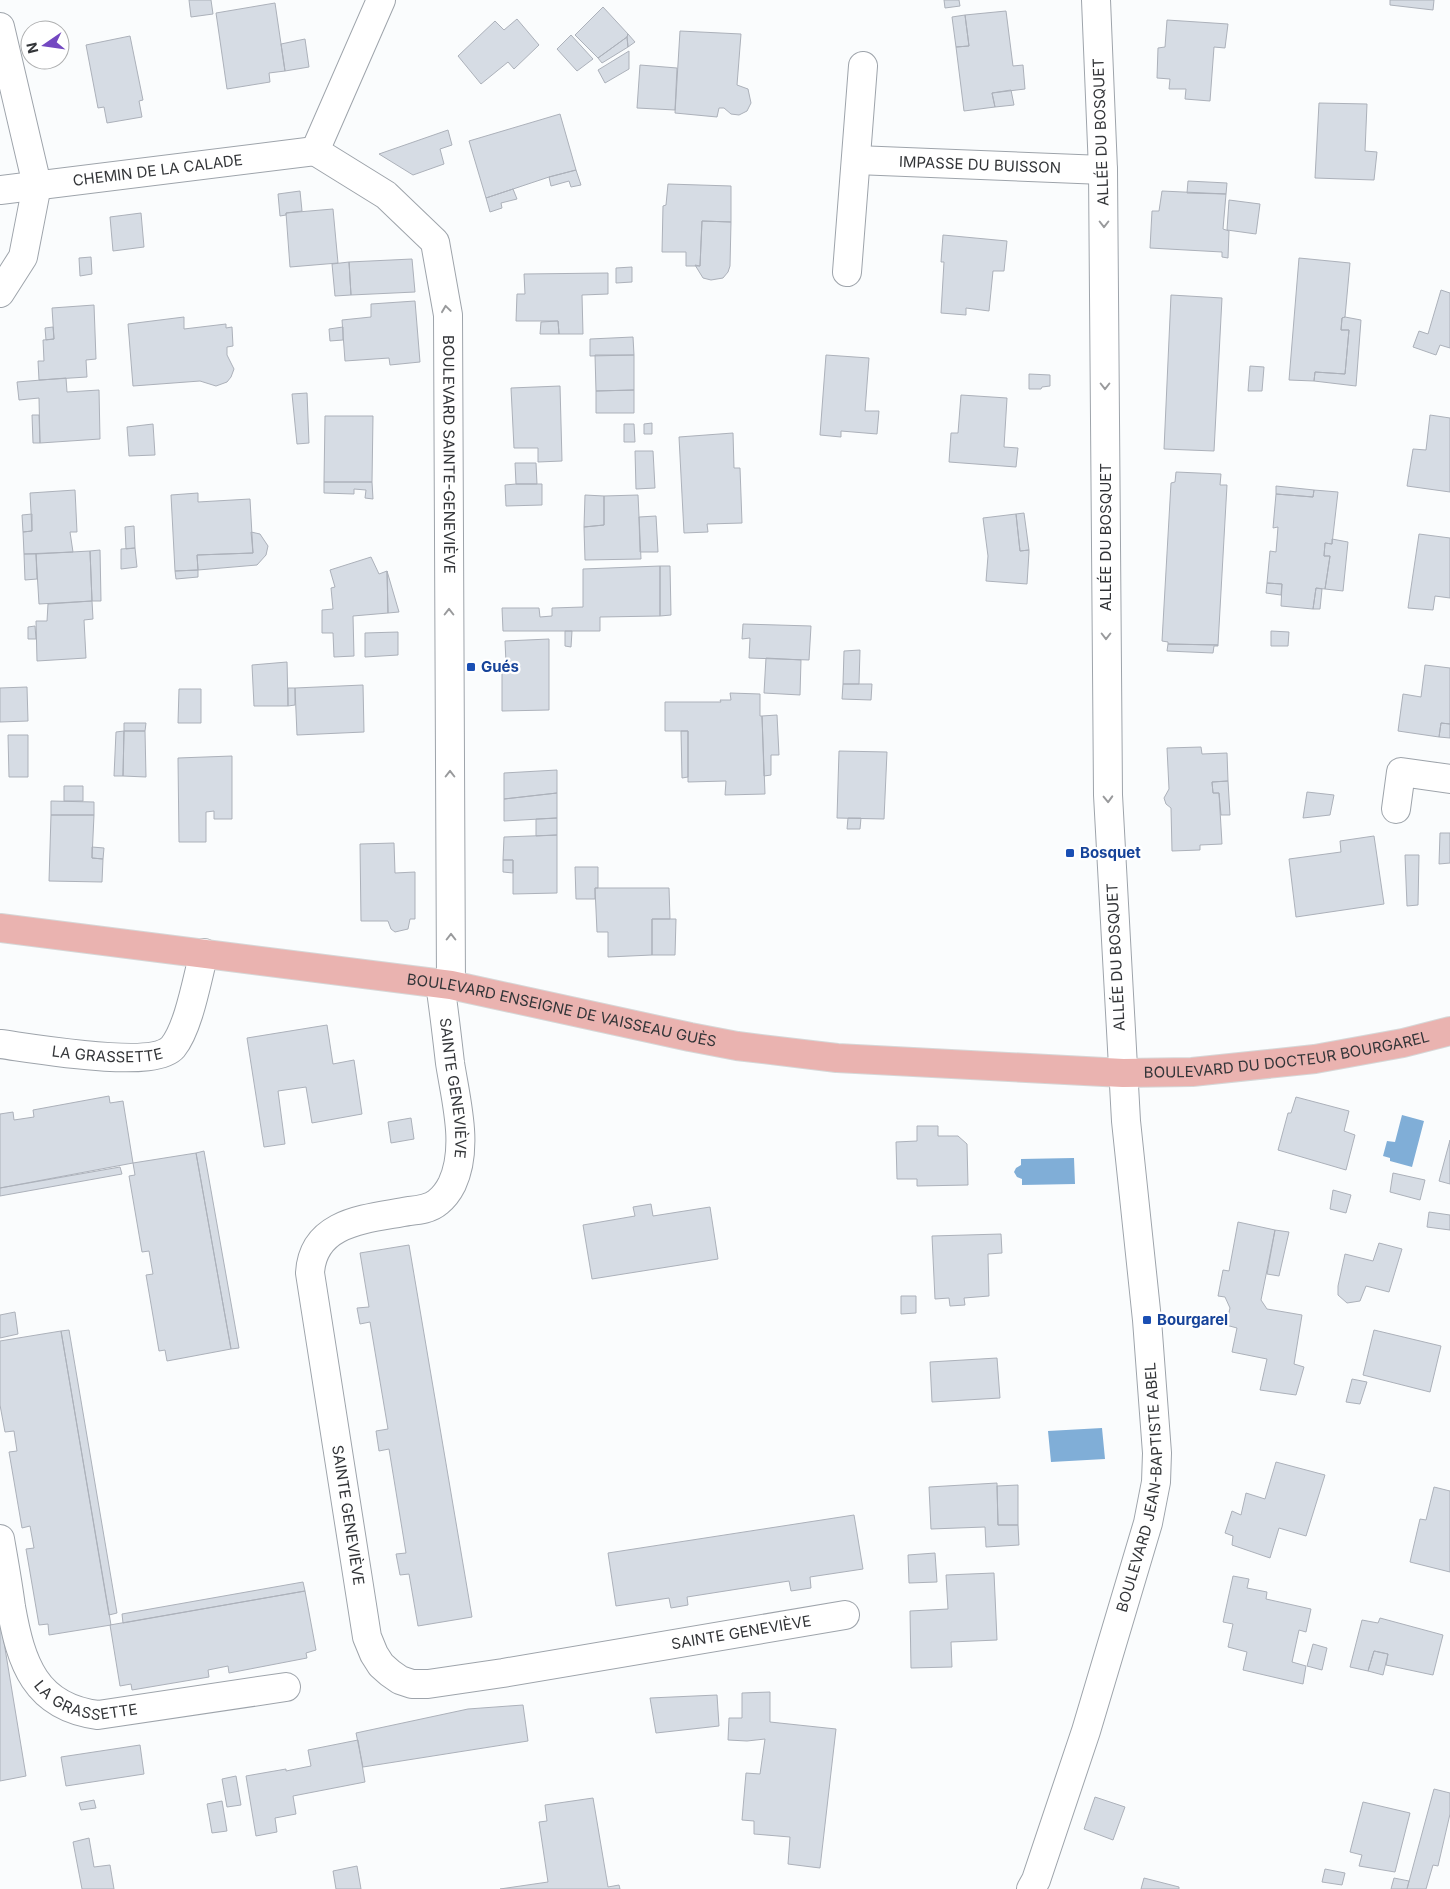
<svg xmlns="http://www.w3.org/2000/svg" width="1450" height="1889" font-family="Inter,sans-serif">
	<style>
		.water { fill: #80aed7 }
		.building { fill: #d6dce4; stroke: #acb1ba }
		.lines { fill: none; stroke-linecap: round; stroke-linejoin: round }
		.minor-casing { stroke: #9ea4ab; stroke-width: 30 }
		.major-casing { stroke: #d6d7d7; stroke-width: 30 }
		.minor { stroke: #fff; stroke-width: 28 }
		.major { stroke: #eab3b0; stroke-width: 28 }
		.oneway { stroke: #999a9c }
		.transit-dot { fill: #1a4fb4; stroke: #fff; stroke-width: 2 }
		.labels { text-anchor: middle; stroke-width: 4.5; stroke-linejoin: round; paint-order: stroke }
		.street-label { font-size: 15px; fill: #333538; stroke: #fff }
		.transit-label { font-size: 15px; font-weight: bold; fill: #164399; stroke: #fff; text-anchor: start }
	</style>
	<rect width="100%" height="100%" fill="#fafcfd"/>
	<!-- water -->
	<path class="water" d="M1402 1115 1424 1121 1412 1167 1390 1161V1158L1383 1156 1387 1141 1395 1142Z
		M1074 1158 1075 1184 1022 1185V1179L1017 1177 1014 1172 1016 1168 1021 1165V1159Z
		M1102 1428 1105 1459 1051 1462 1048 1431Z"/>
	<!-- building -->
	<path class="building" d="M189 0H211L213 14 191 17Z
		M944 0H959L960 6 945 8Z
		M1390 0H1434L1433 10 1390 5Z
		M275 3 285 71 269 73 270 82 227 89 216 13Z
		M603 7 628 34 627 37 598 58 575 35Z
		M1006 11 1013 66 1023 65 1025 89 992 93 995 107 964 111 956 47 969 46 965 15Z
		M965 15 969 46 956 47 952 17Z
		M517 19 539 45 514 69 508 62 481 84 458 56 495 21 504 30Z
		M1167 20 1228 24 1225 48 1214 47 1210 101 1185 99 1186 89H1169L1170 79 1157 78 1158 48 1165 47Z
		M680 31 741 34 737 85 748 89 751 103 747 111 739 115 731 114 724 108H719L717 117 675 113Z
		M628 34 635 42 628 47 627 37Z
		M571 35 593 59 577 71 557 49Z
		M130 36 143 100 139 101 142 117 107 123 104 107 98 108 86 45Z
		M627 37 628 47 602 63 598 58Z
		M305 39 309 67 285 71 281 44Z
		M629 51V69L605 83 598 70Z
		M640 65 677 68 675 110 637 108Z
		M1011 90 1014 105 995 107 992 93Z
		M1319 103 1367 104 1365 151 1377 152 1374 180 1315 178Z
		M560 114 576 170 549 177 486 198 469 141Z
		M448 130 452 145 440 149 444 164 413 175 379 154Z
		M576 170 581 185 571 187 569 181 551 186 549 177Z
		M1188 181 1227 183 1226 194 1187 193Z
		M668 184 731 186V222L702 221 700 266H686V252H662L663 206 666 205Z
		M513 189 517 199 501 203 502 208 490 212 486 198Z
		M300 191 302 211 286 213V215L280 216 278 194Z
		M1162 191 1226 194 1223 229 1229 231 1228 258 1222 257V252L1150 248 1152 211H1159Z
		M1229 200 1260 204 1256 234 1227 230Z
		M333 209 338 263 290 267 286 213Z
		M141 213 144 247 113 251 110 217Z
		M702 221 731 222 730 266 728 272 723 278 711 280 703 278 695 265 700 266Z
		M943 235 1007 241 1004 271H993L989 311 966 308V315L941 313 944 262H941Z
		M91 257 92 274 80 276 79 258Z
		M1299 258 1350 263 1345 317 1342 318 1341 330H1349L1345 374 1315 372 1314 381 1289 380Z
		M412 259 415 292 351 295 349 262Z
		M349 262 351 295 335 296 332 264Z
		M632 267V282L616 283V268Z
		M608 273V294L582 295 583 334H559L558 321H516L517 294H525L524 274Z
		M1441 290 1450 293V348L1440 345 1436 355 1413 347 1419 331 1428 334Z
		M1171 295 1222 298 1214 451 1164 449Z
		M415 301 420 362 390 365 389 358 345 361 342 320 371 317V304Z
		M94 305 96 359 86 360 87 377 39 380 38 361H44L43 340 54 339 52 308Z
		M184 317V329L226 324V328L232 327 233 346 227 347V355L234 369 231 377 227 382 216 386 200 381 133 386 128 324Z
		M1345 317 1361 320 1356 386 1314 381 1315 372 1345 374 1349 330H1341L1342 318Z
		M558 321 559 334H540L541 322Z
		M53 327 54 339 46 340 45 328Z
		M343 327V340L330 341 329 329Z
		M633 337 634 355 590 356V339Z
		M595 355H634V390L596 391Z
		M826 355 869 358 865 411H879L877 434 841 431V437L820 435Z
		M1250 366 1264 367 1262 391H1248Z
		M1029 374 1050 375V386L1042 387 1041 389H1029Z
		M66 378 67 392 99 390 100 439 40 443 39 398 19 400 17 382Z
		M560 386 562 461 538 462V448H514L511 388Z
		M634 390V413H596V391Z
		M307 393 309 443 297 444 292 394Z
		M961 395 1007 398 1004 447 1018 448 1016 467 949 462 951 433H958Z
		M32 415H39L40 443H33Z
		M1430 415 1450 418V492L1407 486 1413 449 1426 450Z
		M325 416H373L372 482H324Z
		M652 423V434H644V424Z
		M153 424 155 455 129 456 127 427Z
		M624 424H634L635 442H624Z
		M733 433 734 468H740L742 523 707 524 708 532 684 533 679 437Z
		M635 451H653L655 488 636 489Z
		M515 463H536L537 484H516Z
		M1176 472 1221 474 1220 485H1227L1218 645 1168 644V642L1162 641 1171 483 1175 482Z
		M324 482H372L373 499 365 498 366 490 354 489V494L324 493Z
		M516 484H542V505L506 506 505 485Z
		M1276 486 1314 490 1313 497 1276 494Z
		M75 490 77 532H70L73 552 24 554 23 532 32 531 30 493Z
		M1314 490 1338 492 1332 544 1325 543 1324 556H1330L1325 589 1316 588 1313 609 1281 606 1282 584 1267 583 1270 551 1276 552 1278 527 1273 528 1276 494 1313 497Z
		M198 493V502L250 499 253 553 197 555 198 570 175 571 171 495Z
		M585 495 604 496V525L584 527Z
		M638 495 641 559 585 560 584 527 604 525V496Z
		M1024 513 1029 550 1020 551 1016 514Z
		M32 514V531L23 532 22 515Z
		M1016 514 1020 551 1029 550V552L1027 584 986 581 988 556 983 518Z
		M656 516 658 552H640L639 517Z
		M134 526 135 548 126 549 125 527Z
		M251 532 260 534 268 546 266 555 257 565 198 570 197 555 253 553Z
		M1419 534 1450 538V598L1435 596 1433 610 1408 608Z
		M1332 539 1348 542 1343 591 1325 589 1330 556H1324L1325 543 1332 544Z
		M135 548 137 567 121 569V549Z
		M100 550 101 601H92L90 551Z
		M90 551 92 601 39 604 36 554Z
		M24 554H36L37 579 25 580Z
		M371 557 379 574 387 571 388 613 353 616 354 656 334 657 333 633H322V610L333 609 331 588 335 587 330 570Z
		M660 566V616L600 617V631H503L502 608H539L540 617 552 616V608L583 607V569Z
		M660 566H670L671 615 660 616Z
		M198 570V577L176 579 175 571Z
		M387 571 399 612 388 613Z
		M1267 583 1282 584 1281 595 1266 593Z
		M1316 588 1322 589 1320 609H1313Z
		M92 601 93 619 84 620 86 658 37 661 36 621H47L48 604Z
		M743 624 811 626 809 660 749 658 750 638 742 639Z
		M35 626 36 639H28V627Z
		M565 631H572L571 647 565 646Z
		M1271 631 1289 632 1288 646H1271Z
		M398 632V655L365 657V633Z
		M549 639V710L502 711V664L506 663 505 641Z
		M1168 644 1218 645V646H1214L1213 653 1167 651Z
		M860 650 859 684H843L844 651Z
		M766 658 801 660 800 695 764 693Z
		M287 662 288 706H254L252 665Z
		M1425 665 1450 668V724L1441 723 1439 737 1398 731 1403 694 1421 697Z
		M843 684H872L871 700 842 699Z
		M363 685 364 732 297 735 295 688Z
		M27 687 28 721 0 722V688Z
		M288 688H295V705L288 706Z
		M179 689H201V723H178Z
		M730 693 760 694V716H762L765 794 725 795 726 781 688 782V731H665V702H721L720 700H731Z
		M777 715 779 755H771V775L764 776 762 716Z
		M124 723H146L145 731H124Z
		M1441 723 1450 724V738L1439 737Z
		M124 731H145L146 777 123 776Z
		M124 731 123 776H114L116 732Z
		M681 731H688V777L682 778Z
		M8 735H28V777H9Z
		M1201 747 1202 754 1227 753 1228 781 1212 782 1213 793H1219L1222 844 1200 845V850L1172 851 1171 808 1166 804 1164 798 1169 789 1167 748Z
		M839 751 887 752 884 819 837 818Z
		M232 756V819H214V811L206 812V842H179L178 758Z
		M557 770V793L504 799V773Z
		M1228 781 1230 815H1221L1219 793H1213L1212 782Z
		M64 786H83V801H64Z
		M1307 792 1334 795 1330 815 1303 818Z
		M557 793V818L504 821V799Z
		M51 801 94 802V815H51Z
		M51 815H94L92 858 103 859 102 882 49 881Z
		M557 818V835L536 836V819Z
		M848 818H861L860 829H847Z
		M1440 833H1450V863L1439 864Z
		M557 835V893L513 894V860H503L504 837Z
		M1374 836 1384 904 1296 917 1289 859 1341 852 1340 841Z
		M394 843 395 873 415 872V919H410L408 929 395 932 391 929 388 921H361L360 844Z
		M92 847 104 848 103 859 92 858Z
		M1405 855H1419L1418 905 1407 906Z
		M503 860H513V873L503 872Z
		M575 867H598V888H595V899H576Z
		M595 888H669L670 919H652V955L608 957V932H597Z
		M652 919H676L675 955H652Z
		M327 1025 333 1064 354 1060 362 1114 312 1123 306 1087 278 1091 285 1144 264 1147 247 1038Z
		M109 1096 110 1103 123 1101 133 1163 0 1188V1114L13 1112 14 1120 34 1117 33 1110Z
		M1296 1097 1349 1111 1344 1131 1355 1135 1346 1170 1278 1150 1288 1113H1291Z
		M411 1118 414 1139 391 1143 388 1122Z
		M917 1126H938V1136H958L967 1144 968 1185 917 1186V1179H897L896 1142 917 1141Z
		M1450 1140V1184L1439 1181Z
		M204 1151 239 1348 231 1349 196 1153Z
		M196 1153 231 1349 167 1361 165 1350 159 1351 146 1275 153 1274 149 1251 142 1252 129 1176 135 1175 133 1163Z
		M120 1167 122 1174 0 1196V1188Z
		M1393 1173 1425 1180 1420 1200 1390 1192Z
		M1333 1190 1351 1195 1346 1213 1330 1209Z
		M651 1204 653 1216 710 1207 718 1259 592 1279 583 1225 635 1216 633 1207Z
		M1429 1212 1450 1215V1230L1427 1227Z
		M1238 1222 1275 1230 1261 1300 1267 1309 1302 1315 1294 1364 1304 1367 1296 1395 1260 1390 1267 1359 1232 1352 1237 1328 1226 1325 1230 1308 1225 1297 1218 1296 1223 1270 1229 1271Z
		M1275 1230 1289 1232 1279 1276 1267 1274Z
		M1001 1234 1002 1253 988 1254 989 1296 964 1298 965 1305 950 1306 949 1298 935 1299 932 1236Z
		M1379 1243 1402 1249 1389 1292 1366 1286 1360 1301 1347 1303 1338 1295V1286L1345 1254 1373 1261Z
		M409 1245 472 1617 418 1626 409 1574 400 1575 396 1554 406 1553 389 1449 379 1451 376 1431 388 1429 370 1322 360 1324 357 1308 369 1307 360 1253Z
		M901 1296H916V1313L901 1314Z
		M15 1312 18 1334 0 1338V1315Z
		M69 1330 117 1613 109 1615 61 1331Z
		M1374 1330 1441 1346 1430 1392 1363 1375Z
		M61 1331 111 1625 49 1635 48 1624 39 1625 26 1549 34 1548 30 1526 22 1528 9 1452 17 1451 14 1431 5 1432 0 1405V1341Z
		M997 1358 1000 1398 932 1402 930 1362Z
		M1352 1379 1367 1382 1360 1404 1346 1402Z
		M1276 1462 1325 1475 1306 1536 1279 1528 1270 1558 1232 1545 1233 1536 1225 1533 1232 1511 1241 1515 1246 1493 1265 1499Z
		M997 1483 998 1525H1018L1019 1545 986 1547 985 1527 931 1529 929 1487Z
		M1018 1485V1525H998L997 1486Z
		M1434 1487 1450 1491V1572L1410 1562 1420 1519 1426 1520Z
		M854 1515 863 1569 810 1577 811 1588 791 1591 789 1581 687 1597 688 1605 671 1608 669 1598 616 1606 608 1553Z
		M935 1553 937 1582 909 1583 908 1555Z
		M994 1573 997 1640 951 1642 952 1667 911 1668 910 1611 948 1609 946 1575Z
		M1233 1576 1249 1579 1247 1588 1267 1592 1266 1599 1311 1609 1306 1632 1299 1630 1292 1662 1306 1666 1303 1684 1243 1670 1247 1652 1228 1647 1233 1624 1223 1622Z
		M303 1582 305 1591 123 1623 122 1614Z
		M305 1591 316 1650 306 1653 307 1658 229 1673 228 1666 208 1670 209 1677 132 1690 131 1684 120 1686 110 1625Z
		M0 1618 26 1776 0 1781Z
		M1380 1618 1443 1635 1433 1675 1386 1665 1388 1654 1374 1651 1368 1671 1350 1667 1362 1620 1378 1623Z
		M1313 1644 1327 1648 1322 1670 1307 1666Z
		M1374 1651 1388 1654 1383 1675 1368 1671Z
		M770 1692V1722L836 1729 820 1868 788 1864 790 1837 754 1834V1821L742 1820 746 1773 760 1774 765 1739 747 1741 728 1740 729 1718H742V1693Z
		M717 1695 719 1726 656 1733 650 1698Z
		M523 1705 528 1741 363 1767 356 1733 468 1709Z
		M358 1740 365 1782 293 1796 296 1814 275 1818 277 1832 256 1836 246 1776 286 1769V1771L311 1766 308 1750Z
		M140 1745 144 1774 66 1786 61 1757Z
		M236 1776 241 1805 227 1807 222 1779Z
		M1434 1789 1450 1793V1814L1438 1866 1433 1865 1426 1889H1407Z
		M1095 1797 1125 1807 1113 1840 1084 1829Z
		M593 1798 608 1887 619 1885 620 1889H500L548 1882 539 1822 547 1821 545 1805Z
		M94 1800 96 1808 81 1810 79 1803Z
		M222 1801 227 1831 212 1833 207 1804Z
		M1363 1802 1410 1813 1395 1872 1359 1866 1362 1855 1350 1852Z
		M89 1838 94 1867 110 1865 114 1889H82L73 1842Z
		M357 1866 361 1889H336L333 1871Z
		M1325 1869 1345 1873 1342 1885 1322 1882Z
		M1144 1878 1179 1887V1889H1141Z
		M1394 1878 1409 1881 1407 1889H1391Z"/>
	<g class="lines">
		<defs>
			<g id="minor">
				<path d="M0 27 37 185 23 257 0 293"/>
				<path id="s1" d="M315 151 386 195 435 242 448 315 451 985"/>
				<path d="M315 151 381 0"/>
				<path id="s2" d="M856 160 1103 170"/>
				<path id="s3" d="M0 190 315 151"/>
				<path d="M847 272 863 66"/>
				<path d="M1396 809 1401 772 1450 779"/>
				<path id="s4" d="M440 984C444 1010 447 1037 450 1063 456 1101 469 1148 452 1184 449 1190 443 1198 438 1202 430 1209 419 1210 409 1211 369 1219 313 1220 310 1273L367 1637 374 1654 381 1665 390 1673 400 1680 412 1684H428L503 1673 845 1615"/>
				<path id="s5" d="M0 1044C31 1048 153 1070 173 1047 189 1027 197 979 204 953"/>
				<path id="s6" d="M0 1539C4 1562 8 1584 11 1607 21 1663 35 1707 98 1715L286 1687"/>
				<path id="s7" d="M1031 1889 1036 1880 1086 1731 1148 1523 1156 1482 1157 1453 1147 1320 1126 1121 1108 795 1103 170 1096 0"/>
			</g>
			<g id="major">
				<path id="s8" d="M0 928 451 985 690 1037 737 1046 837 1058 1123 1073 1192 1072 1315 1059 1403 1043 1450 1031"/>
			</g>
		</defs>
		<!-- minor casing -->
		<use href="#minor" class="minor-casing"/>
		<!-- major casing -->
		<use href="#major" class="major-casing"/>
		<!-- minor -->
		<use href="#minor" class="minor"/>
		<!-- major -->
		<use href="#major" class="major"/>
	</g>
	<!-- one-way arrows -->
	<defs><path id="oneway-chevron" d="M-2-3.5L2.5 0L-2 3.5" fill="none" stroke-width="1.6" stroke-linecap="round" stroke-linejoin="round" transform="scale(1.25)"/></defs>
	<g class="oneway">
		<use href="#oneway-chevron" transform="translate(1104 224) rotate(90)"/>
		<use href="#oneway-chevron" transform="translate(446 309) rotate(-98)"/>
		<use href="#oneway-chevron" transform="translate(1105 386) rotate(90)"/>
		<use href="#oneway-chevron" transform="translate(449 612) rotate(-90)"/>
		<use href="#oneway-chevron" transform="translate(1106 636) rotate(90)"/>
		<use href="#oneway-chevron" transform="translate(450 774) rotate(-90)"/>
		<use href="#oneway-chevron" transform="translate(1108 799) rotate(88)"/>
		<use href="#oneway-chevron" transform="translate(451 937) rotate(-90)"/>
	</g>
	<!-- markers -->
	<g class="transit-dot">
		<rect x="466" y="662" width="10" height="10" rx="2.5"/>
		<rect x="1065" y="848" width="10" height="10" rx="2.5"/>
		<rect x="1142" y="1315" width="10" height="10" rx="2.5"/>
	</g>
	<g class="labels">
		<!-- street labels -->
		<g class="street-label">
			<text transform="translate(1101 132) rotate(-92)" y="5">ALLÉE DU BOSQUET</text>
			<text dy="5" stroke="none"><textPath href="#s2" startOffset="124">IMPASSE DU BUISSON</textPath></text>
			<text dy="5" stroke="none"><textPath href="#s3" startOffset="159">CHEMIN DE LA CALADE</textPath></text>
			<text dy="5" stroke="none"><textPath href="#s1" startOffset="365">BOULEVARD SAINTE-GENEVIÈVE</textPath></text>
			<text transform="translate(1106 537) rotate(-90)" y="5">ALLÉE DU BOSQUET</text>
			<text transform="translate(1116 957) rotate(-93)" y="5">ALLÉE DU BOSQUET</text>
			<text dy="5" stroke="none"><textPath href="#s8" startOffset="568">BOULEVARD ENSEIGNE DE VAISSEAU GUÈS</textPath></text>
			<text dy="5" stroke="none"><textPath href="#s5" startOffset="108">LA GRASSETTE</textPath></text>
			<text dy="5" stroke="none"><textPath href="#s8" startOffset="1299">BOULEVARD DU DOCTEUR BOURGAREL</textPath></text>
			<text dy="5" stroke="none"><textPath href="#s4" startOffset="105">SAINTE GENEVIÈVE</textPath></text>
			<text dy="5" stroke="none"><textPath href="#s7" startOffset="419">BOULEVARD JEAN-BAPTISTE ABEL</textPath></text>
			<text dy="5" stroke="none"><textPath href="#s4" startOffset="630">SAINTE GENEVIÈVE</textPath></text>
			<text dy="5" stroke="none"><textPath href="#s4" startOffset="1155">SAINTE GENEVIÈVE</textPath></text>
			<text dy="5" stroke="none"><textPath href="#s6" startOffset="205">LA GRASSETTE</textPath></text>
		</g>
		<!-- transit labels -->
		<g class="transit-label">
			<text x="481" y="672">Gués</text>
			<text x="1080" y="858">Bosquet</text>
			<text x="1157" y="1325">Bourgarel</text>
		</g>
	</g>
	<!-- north arrow -->
	<g transform="translate(45 45) rotate(257)"><circle r="24" fill="#ffffff" stroke="#adaeaf"/>
	<path d="M0-4L9 19L0 12L-9 19Z" fill="#7348c1"/>
	<text y="-8" font-size="14" font-weight="bold" text-anchor="middle" fill="#333538">N</text>
	</g>
</svg>
